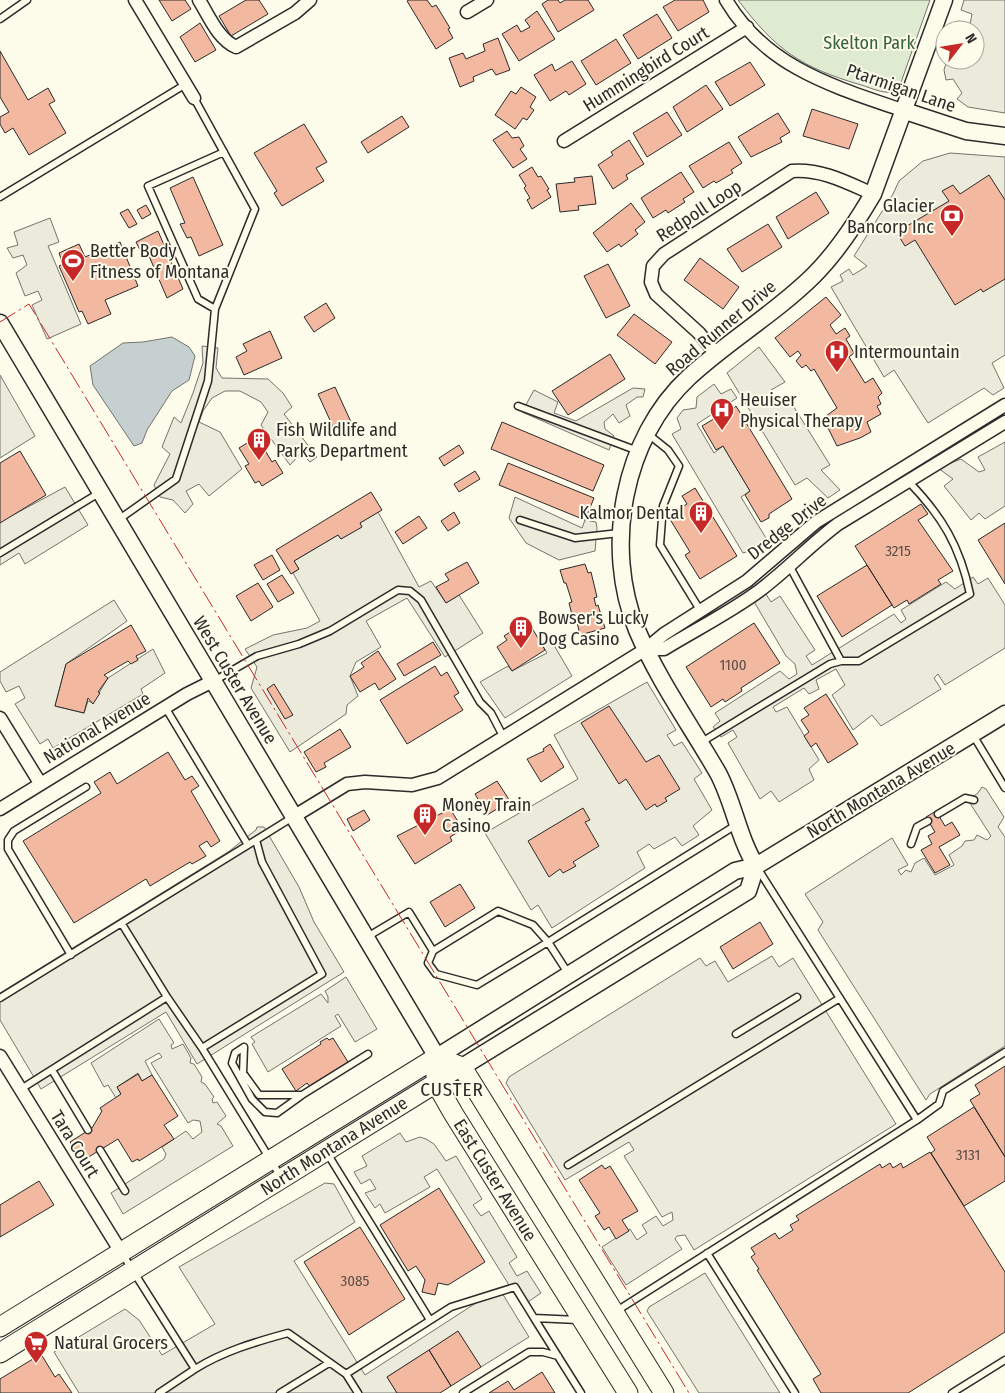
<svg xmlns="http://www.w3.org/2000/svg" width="1005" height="1393" font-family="'Fira Sans Condensed',sans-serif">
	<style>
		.green { fill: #deebd1; stroke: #74746e }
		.parking { fill: #eceadb; stroke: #74746e }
		.water { fill: #c7d0d0; stroke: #74746e }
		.building { fill: #f2b8a0; stroke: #2b2b2b }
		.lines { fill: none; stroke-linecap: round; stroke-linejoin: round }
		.lane-casing { stroke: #2b2b2b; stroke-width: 9 }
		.street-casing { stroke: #2b2b2b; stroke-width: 15 }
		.secondary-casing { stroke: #2b2b2b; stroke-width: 19 }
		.primary-casing { stroke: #2b2b2b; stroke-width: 21 }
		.lane { stroke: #fdfbea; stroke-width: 6 }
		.street { stroke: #fdfbea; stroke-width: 12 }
		.secondary { stroke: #fdfbea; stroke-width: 16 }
		.primary { stroke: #fdfbea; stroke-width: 19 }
		.power { stroke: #c62828; stroke-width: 1; stroke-dasharray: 18 4 2.5 4; stroke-linecap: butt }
		.labels { text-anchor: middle; stroke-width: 4; stroke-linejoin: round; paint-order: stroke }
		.number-label { font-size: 15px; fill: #5d4e48 }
		.park-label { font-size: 18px; fill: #34623c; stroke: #fdfbea }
		.street-label { font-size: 18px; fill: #2b2b2b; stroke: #fdfbea }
		.poi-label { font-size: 18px; fill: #2b2b2b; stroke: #fdfbea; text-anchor: start }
		.neighbourhood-label { font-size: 19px; letter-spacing: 1px; fill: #2b2b2b; stroke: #fdfbea }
	</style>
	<rect width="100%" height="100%" fill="#fdfbea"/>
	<!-- green -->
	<path class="green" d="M738 0H930L898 91C885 95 874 89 861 85 800 67 776 50 738 0Z"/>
	<!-- parking -->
	<path class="parking" d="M964 0H1005V113L968 107 957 99 962 93 953 79 946 80 944 70 947 60H975V30H957L959 21 970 24 972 14 961 10Z
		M950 153 1005 157V355L992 363 1004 388 993 395 984 388 928 423 894 370 884 377 831 287 843 281 840 275 849 269 853 275 867 266 854 256 893 194 899 181 923 161Z
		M50 218 59 242 48 246 81 324 47 339 32 305 42 300 38 291 25 296 16 273 27 265 23 255 13 258 7 248 18 245 14 232Z
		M202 346 218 348 216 368 222 378 268 379 283 393 292 407 284 414 317 457 310 462 301 453 290 465 261 425 268 412 261 402 240 391H225L212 398 203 411 199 422 220 432 242 469 209 496 199 484 186 491 193 504 185 513 173 500 160 497 154 485 170 454 162 447 174 417 181 423 193 393 203 363Z
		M759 347 785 382 771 390 778 402 787 396 830 465 821 470 840 490 828 498 807 478 795 485 727 373Z
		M0 375 35 436 0 458Z
		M714 384 721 394 731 389 737 398 697 424 714 453 723 446 750 491 741 497 769 543 759 552 754 549 743 553 672 434 681 429 677 418 683 410 696 408 697 397Z
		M633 388 645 389 643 397H637L626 405 630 416 619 423 613 414 604 422 605 429 614 436 609 450 522 412 534 390 558 402 554 413 576 421Z
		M1005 442V506L985 519 979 513 971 520 944 486 953 479 938 468 961 459 979 472 985 470 978 457Z
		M65 487 88 525 25 564 19 553 0 565V522Z
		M515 497 582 528 585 520 596 522 597 528 595 551 559 560 526 543 509 518Z
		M378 512 419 587 431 581 446 603 459 595 483 633 445 657 407 598 366 621 381 647 356 662 350 676 358 696 347 705 346 714 290 752 251 688 257 667 245 649 273 635 307 628 320 621 293 573 299 569 294 561 338 535 341 539 361 527 360 523Z
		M973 577 978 584 988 578 1005 605V648L945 685 938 674 934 678 941 689 881 726 872 715 853 730 832 695 845 685 836 669 816 680 819 689 809 694 804 688 773 707 776 712 787 707 819 760 809 769 814 780 779 802 771 791 760 799 728 743 737 737 733 730 721 737 713 727 720 721 715 713 780 671 789 679 797 674 795 664 786 656 753 600 764 591 771 602 780 596 815 650 806 656 812 665 894 614 901 623 906 619 901 610 946 582 955 589Z
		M114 600 127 621 66 664 55 706 84 713 88 701 93 703 108 678 153 649 165 673 141 689 143 694 53 748 48 739 40 744 15 704 25 698 19 686 6 692 0 681V672Z
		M551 640 572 676 505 718 480 682 508 666 512 671 547 653 543 646Z
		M647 682 676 730 667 735 674 746 682 742 702 773 694 779 712 810 693 826 699 835 682 846 675 837 654 849 649 844 637 852 645 868 552 928 538 905 531 910 485 833 578 779 554 735Z
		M982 787 986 789 1004 817 998 827 1005 837V1046L930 1094 926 1100 818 930 823 922 805 894 892 838 908 865 898 870 901 875 906 870 911 872 915 863 924 858 935 875 954 865 949 855 962 846 965 841 974 840 977 835 987 840 991 836 968 800 978 793Z
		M257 827H264L299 887 314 922 344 972 197 1064 166 1012 41 1089 0 1020V993L228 852 256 830Z
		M772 956 779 967 793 958 896 1124 694 1250 685 1235 677 1236 675 1239 682 1249 626 1285 602 1247 630 1229 637 1240 647 1233 642 1225 656 1216 663 1226 673 1220 672 1212 662 1217 624 1156 634 1150 629 1142 565 1180 506 1083 509 1077 700 958 706 966 715 961 728 982Z
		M346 977 377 1029 355 1042 338 1014 335 1016 341 1026 268 1072 252 1044 255 1042 251 1037 321 994 328 1003V997L325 991Z
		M159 1019 174 1043 171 1045 172 1049 183 1044 191 1058 190 1063 194 1064 202 1077 201 1082 205 1084 214 1097 212 1099 213 1103 217 1102 226 1116 217 1124 221 1126 233 1146 123 1214 111 1193 164 1159 166 1154 162 1147 186 1131 193 1139 202 1132 200 1121 193 1120 188 1123 151 1063 162 1057 159 1053 145 1061 152 1075 142 1081 138 1073 117 1087 121 1094 116 1098 108 1085 104 1087 91 1063Z
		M400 1133 406 1142 420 1137 426 1139 434 1144 446 1161 456 1156 482 1199 473 1205 481 1216 489 1211 517 1257 509 1263 517 1276 527 1271 541 1293 522 1306 437 1169 424 1177 430 1187 385 1213 380 1204 375 1208 365 1193 376 1189 370 1179 361 1184 354 1172 367 1166 362 1156Z
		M325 1183 334 1184 355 1222 294 1261 365 1375 499 1288 529 1337 481 1367 458 1332 387 1377 397 1393H79L54 1352 125 1309 139 1320 162 1355 215 1324 179 1267Z
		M705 1273 780 1393H699L647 1311 649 1307Z"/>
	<!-- water -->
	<path class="water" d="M172 337 189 347 195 356 189 380 172 391 147 430 142 443 134 446 93 385 90 366 123 343 143 342Z"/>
	<!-- building -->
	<path class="building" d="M159 0H185L191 9 172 21Z
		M246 0H259L268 14 231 36 219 16Z
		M409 0H427L432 7 436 5 450 28 448 29 453 38 436 49 407 1Z
		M548 0H558L560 3 565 0H588L594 10 558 32 542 4Z
		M675 0H703L709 12 678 31 663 7Z
		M537 11 555 39 519 61 502 34 517 25 521 32 530 27 525 20Z
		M657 14 672 38 638 59 623 35Z
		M200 23 216 50 195 62 180 37Z
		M498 38 510 70 496 75 492 69 473 77 474 81 460 87 449 58 463 53 466 59 485 51 483 44Z
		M616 39 631 63 596 85 581 61Z
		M0 51 28 100 48 88 55 101 49 104 66 133 29 155 13 128 5 133 0 124V117L9 112 0 97Z
		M572 61 586 84 569 95 566 91 550 101 534 75 552 64 555 71Z
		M750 62 765 85 730 106 715 82Z
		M706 85 723 109 687 132 673 107Z
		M521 87 536 97 530 107 534 110 527 120 523 118 515 129 495 115 511 91 516 94Z
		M812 109 858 124 849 149 803 136Z
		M667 112 682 135 647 157 633 133Z
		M778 113 790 132 780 138 782 142 751 157 738 137Z
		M402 116 409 127 368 153 361 142Z
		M304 124 327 162 316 168 324 181 282 206 274 193 277 191 254 153Z
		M507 131 512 138 519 137 524 146 520 149 527 159 513 168 493 140Z
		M629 140 644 164 626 175 628 179 613 189 598 165 613 155 611 152Z
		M729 142 742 163 731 170 733 173 716 183 714 181 703 188 689 166Z
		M532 167 538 177 541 176 549 189 547 190 551 197 532 209 527 200 530 198 524 188 526 186 519 175Z
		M681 172 694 192 683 199 685 202 668 213 666 210 653 218 641 198Z
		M989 175 1005 200V279L983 292 981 289 955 305 915 240 905 246 898 235 909 229 907 226 949 201 942 191 953 185 960 194Z
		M592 176 596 204 578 206 579 210 560 212 556 184 575 182 574 178Z
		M193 177 223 245 199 256 191 237 187 238 180 224 185 223 170 188Z
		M816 192 829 213 788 239 776 217Z
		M631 203 645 222 635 230 638 234 621 247 619 244 607 252 593 233Z
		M146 205 151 214 142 219 137 210Z
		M128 209 137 224 129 228 120 213Z
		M768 224 782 247 742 272 727 249Z
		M158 231 183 289 167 298 149 256 144 258 136 242Z
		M120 242 138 286 105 300 111 314 88 324 82 311 79 312 59 266 63 264 59 253 79 244 85 257Z
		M700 258 739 287 723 309 684 280Z
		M608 264 630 306 606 318 584 276Z
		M826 297 841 315 830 325 836 334 845 328 850 336 846 339 854 353 849 357 865 383 873 378 882 393 878 397 881 404 877 406 881 414 867 422 871 432 860 438 837 446 827 426 831 425 826 416 837 408 814 369 811 371 806 365 802 368 796 361 801 355 798 351 790 357 775 338Z
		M326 303 335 318 314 332 304 317Z
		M634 314 672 342 655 364 617 335Z
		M270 331 282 358 244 375 236 357 247 351 243 344Z
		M610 354 625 379 568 415 552 391Z
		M335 387 351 422 334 429 318 394Z
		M730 405 733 409 736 406 792 499 769 514V518L761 522 745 495 750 491 723 446 716 450 702 426 717 417 715 413Z
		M502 422 604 465 593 491 491 449Z
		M257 437 272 462 275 460 283 473 262 486 259 481 255 483 245 466 249 464 239 448Z
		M459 445 464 453 444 466 439 458Z
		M20 451 46 495 0 523V463Z
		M508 463 594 498 585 520 499 485Z
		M475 471 480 479 459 492 454 484Z
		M695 488 737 556 700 579 685 555 690 552 668 516 687 504 682 496Z
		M371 492 382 510 360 523 362 527 341 539 338 535 294 561 299 569 291 574 276 550Z
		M921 504 928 514 918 520 953 571 938 580 941 584 909 604 907 600 894 608 855 546Z
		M454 512 460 523 448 531 441 521Z
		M419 516 427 528 403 544 395 532Z
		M1005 523V584L978 540Z
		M272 555 280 570 263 580 254 565Z
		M467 562 479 583 446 603 436 587 449 580 445 574Z
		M585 564 588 573 591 572 597 597 594 598 596 606 598 605 605 628 580 635 575 614 572 615 569 603 572 602 566 583H564L560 570Z
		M867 565 892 605 842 637 817 596Z
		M282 575 294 593 278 602 267 584Z
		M258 583 273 607 251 621 236 596Z
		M524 623 528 630 532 628 545 650 512 671 497 647 507 640 504 636Z
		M754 623 780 663 741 688 742 691 725 702 723 699 711 707 686 667Z
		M131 625 146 651 136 656 138 660 131 664 128 661 104 675 108 678 98 692 100 693 93 704 88 698 84 713 55 706 66 664Z
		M433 642 441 655 404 676 397 664Z
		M378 651 396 679 379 690 375 683 360 692 350 676 364 667 361 663Z
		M435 666 441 676 447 672 459 693 454 696 463 710 407 744 380 700Z
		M274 684 293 715 285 719 267 689Z
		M826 694 858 744 828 763 816 743 811 747 804 736 809 732 801 720 809 715 804 708Z
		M609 706 646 762 659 755 680 789 665 798 667 801 657 807 655 804 646 810 626 779 619 784 581 723Z
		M340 729 351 747 324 763 326 767 316 772 304 752Z
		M550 744 564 767 541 782 527 759 544 751 543 749Z
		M168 752 185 780 192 776 199 786 191 791 220 841 211 847 207 841 199 846 206 856 192 864 190 862 150 886 146 879 74 923 23 841 101 793 94 782 110 772 117 784Z
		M497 781 510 801 487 815 475 794Z
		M583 808 590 820 585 822 599 846 573 862 576 866 563 873 560 869 549 877 528 841Z
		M450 809 463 829 450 837 452 841 415 864 397 836Z
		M364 810 370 820 353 831 347 819Z
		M936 811 945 826 952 822 960 835 939 847 950 865 935 873 921 850 932 844 928 836 935 832 926 817Z
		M460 884 475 908 445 927 430 902Z
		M760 922 773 944 733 969 720 947Z
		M327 1038 329 1040 333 1038 348 1062 311 1088 307 1083 296 1091 282 1069 321 1044 320 1042Z
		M1005 1066V1157L970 1100 980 1094 975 1085Z
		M138 1074 142 1081 152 1075 178 1116 164 1125 174 1139 139 1161 138 1159 132 1162 118 1139 82 1161 70 1142 92 1128 102 1111 100 1108 121 1094 117 1087Z
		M974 1107 1005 1157V1181L964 1206 931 1153 935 1150 927 1137Z
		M930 1152 1005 1272V1332L908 1393H821L813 1379 821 1374 757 1270 759 1269 751 1257 755 1254 751 1248 775 1233 779 1239 793 1230 790 1225 799 1220 796 1216 880 1164 882 1168 890 1163 893 1168 901 1163 903 1168Z
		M602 1165 605 1169 610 1166 638 1211 622 1220 629 1231 616 1239 609 1227 604 1230 595 1216 600 1213 579 1180Z
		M39 1181 54 1205 0 1237V1205Z
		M439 1188 485 1262 448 1285 438 1283 435 1295 422 1292 425 1280 416 1266 408 1271 380 1225Z
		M360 1227 405 1299 349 1335 304 1262Z
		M458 1331 481 1367 451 1386 429 1350Z
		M429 1350 451 1386 440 1393H397L387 1377Z
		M41 1354 55 1377 59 1374 72 1393H0V1379Z
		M542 1372 555 1393H489L508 1381 514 1390Z"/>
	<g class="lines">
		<defs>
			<path id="lane" d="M0 19 27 0
				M0 197 186 84
				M215 309 198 299 148 186 224 152
				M518 406 638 451
				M648 434 668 450 679 466 663 506 660 545 700 610
				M118 520 176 479 208 381 215 309 255 209 194 98
				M520 520 575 538 619 533
				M0 553 99 493
				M790 567 841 661H859L970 594C960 546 942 516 908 481
				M214 681 257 656 299 644 330 631 398 590 410 591 421 600 480 702 491 713 504 738
				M165 707 248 845
				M973 735 1005 788
				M700 743 830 664 841 661
				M938 814 965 798 974 800
				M911 844 917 827 928 821
				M122 924 167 997
				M367 937 409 912 433 951 498 911 533 925 548 942 477 985 436 974 428 963 433 951
				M71 955 8 849V840L14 831 86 787
				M568 973 548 942 736 825
				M0 998 256 840
				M736 1034 797 997
				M244 1047 243 1073 259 1095H302L368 1054
				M244 1047 235 1053 232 1063 252 1099 265 1112 277 1113 302 1095
				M202 1048 322 974 262 862 256 840 293 817
				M52 1070 88 1130
				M21 1089 167 997 202 1048 281 1177
				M917 1120 939 1104 943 1091 1005 1052
				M100 1150 125 1191
				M327 1153 430 1320
				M568 1165 840 998
				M707 1253 795 1393
				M123 1255 195 1369C224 1351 255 1342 288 1333L346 1374 451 1307 515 1287 534 1318 578 1320
				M615 1312 917 1120 758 869
				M534 1318 581 1393
				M346 1374 358 1393
				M159 1393 195 1369
				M280 1393 329 1363
				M463 1393 529 1352H543L558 1356
				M952 1393 1005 1360"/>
			<path id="street" d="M135 0 194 98
				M199 0C209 16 218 39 236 47L295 13 310 0
				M726 0C766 68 835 87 905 111
				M467 12 487 0
				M564 141 747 27
				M716 354 699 333 656 294 651 282 653 266 664 254 792 171C822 169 846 182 873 194
				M646 649H664C695 630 729 613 759 591 787 570 810 545 838 524L1005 422
				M0 718 40 783
				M0 809 187 694 213 681
				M293 817 347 784 365 782 412 785 438 778 646 649 664 634 747 581 816 522 1005 405
				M0 1056 121 1252"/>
			<path id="secondary" d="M905 111 966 131 1005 136
				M0 323 437 1057 735 871 756 866 1005 714
				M756 866C738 837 734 803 718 773 691 726 658 680 637 630 603 547 623 438 689 377 729 340 776 313 814 275 838 251 856 223 873 194L944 0
				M436 1083 748 891 756 866"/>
			<path id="primary" d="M437 1057 462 1067 664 1393
				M436 1071V1083L453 1113 628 1393
				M0 1327 437 1057
				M0 1353 436 1083"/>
		</defs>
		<!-- lane casing -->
		<use href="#lane" class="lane-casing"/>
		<!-- street casing -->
		<use href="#street" class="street-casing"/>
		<!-- secondary casing -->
		<use href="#secondary" class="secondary-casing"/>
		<!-- primary casing -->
		<use href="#primary" class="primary-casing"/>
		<!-- lane -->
		<use href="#lane" class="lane"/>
		<!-- street -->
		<use href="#street" class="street"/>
		<!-- secondary -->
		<use href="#secondary" class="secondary"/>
		<!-- primary -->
		<use href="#primary" class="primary"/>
		<!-- power -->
		<path class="power" d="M0 322 29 304 689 1393"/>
	</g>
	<!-- icons -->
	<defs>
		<symbol id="bank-pin" viewBox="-11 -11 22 30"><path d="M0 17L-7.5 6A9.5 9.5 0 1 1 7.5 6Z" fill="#c62828" stroke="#fdfbea"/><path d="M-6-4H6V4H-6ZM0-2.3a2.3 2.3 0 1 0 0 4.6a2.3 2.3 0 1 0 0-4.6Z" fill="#fff"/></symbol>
		<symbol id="stadium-pin" viewBox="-11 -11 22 30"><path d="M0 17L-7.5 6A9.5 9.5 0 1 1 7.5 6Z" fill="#c62828" stroke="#fdfbea"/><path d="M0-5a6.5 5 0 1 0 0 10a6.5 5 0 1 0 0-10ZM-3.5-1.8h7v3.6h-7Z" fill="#fff"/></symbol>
		<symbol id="hospital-pin" viewBox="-11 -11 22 30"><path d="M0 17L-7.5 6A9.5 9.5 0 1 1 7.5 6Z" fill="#c62828" stroke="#fdfbea"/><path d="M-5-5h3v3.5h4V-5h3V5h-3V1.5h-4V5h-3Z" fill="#fff"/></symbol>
		<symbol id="building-pin" viewBox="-11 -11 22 30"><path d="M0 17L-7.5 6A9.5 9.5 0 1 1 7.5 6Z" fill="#c62828" stroke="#fdfbea"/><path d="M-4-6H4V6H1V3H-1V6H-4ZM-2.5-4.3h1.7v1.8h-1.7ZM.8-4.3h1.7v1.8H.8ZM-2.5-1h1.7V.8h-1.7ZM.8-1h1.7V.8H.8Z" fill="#fff"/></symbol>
		<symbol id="supermarket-pin" viewBox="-11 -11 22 30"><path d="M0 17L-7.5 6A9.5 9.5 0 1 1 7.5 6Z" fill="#c62828" stroke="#fdfbea"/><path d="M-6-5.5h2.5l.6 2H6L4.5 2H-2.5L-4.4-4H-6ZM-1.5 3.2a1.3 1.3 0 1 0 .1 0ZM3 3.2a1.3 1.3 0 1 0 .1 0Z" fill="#fff"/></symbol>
	</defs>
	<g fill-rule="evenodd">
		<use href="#bank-pin" x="938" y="202" width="28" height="38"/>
		<use href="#stadium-pin" x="59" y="247" width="28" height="38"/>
		<use href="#hospital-pin" x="823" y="338" width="28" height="38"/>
		<use href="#hospital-pin" x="708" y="396" width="28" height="38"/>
		<use href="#building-pin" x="245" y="426" width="28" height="38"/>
		<use href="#building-pin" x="687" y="499" width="28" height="38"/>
		<use href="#building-pin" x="507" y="614" width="28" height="38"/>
		<use href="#building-pin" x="411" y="801" width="28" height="38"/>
		<use href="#supermarket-pin" x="22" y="1329" width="28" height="38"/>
	</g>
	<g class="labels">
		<!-- number labels -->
		<g class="number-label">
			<text x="898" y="556">3215</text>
			<text x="733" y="670">1100</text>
			<text x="968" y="1160">3131</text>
			<text x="355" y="1286">3085</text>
		</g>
		<!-- park labels -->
		<g class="park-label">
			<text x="869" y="49">Skelton Park</text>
		</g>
		<!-- street labels -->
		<g class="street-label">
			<text transform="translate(646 69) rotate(-32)" y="6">Hummingbird Court</text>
			<text transform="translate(901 88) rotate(19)" y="6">Ptarmigan Lane</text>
			<text transform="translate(699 211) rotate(-33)" y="6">Redpoll Loop</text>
			<text transform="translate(721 328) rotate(-40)" y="6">Road Runner Drive</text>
			<text transform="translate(787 527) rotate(-38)" y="6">Dredge Drive</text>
			<text transform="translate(235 680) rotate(59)" y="6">West Custer Avenue</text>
			<text transform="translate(97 728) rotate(-31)" y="6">National Avenue</text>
			<text transform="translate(881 790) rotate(-31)" y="6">North Montana Avenue</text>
			<text transform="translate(75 1144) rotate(58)" y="6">Tara Court</text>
			<text transform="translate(334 1146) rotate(-32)" y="6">North Montana Avenue</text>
			<text transform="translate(495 1180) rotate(58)" y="6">East Custer Avenue</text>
		</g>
		<!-- poi labels -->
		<g class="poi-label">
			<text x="934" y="212" text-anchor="end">Glacier<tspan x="934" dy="21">Bancorp Inc</tspan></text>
			<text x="90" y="257">Better Body<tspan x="90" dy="21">Fitness of Montana</tspan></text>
			<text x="854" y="358">Intermountain</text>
			<text x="740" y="406">Heuiser<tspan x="740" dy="21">Physical Therapy</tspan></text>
			<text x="276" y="436">Fish Wildlife and<tspan x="276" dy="21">Parks Department</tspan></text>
			<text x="684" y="519" text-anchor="end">Kalmor Dental</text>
			<text x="538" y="624">Bowser's Lucky<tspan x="538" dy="21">Dog Casino</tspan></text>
			<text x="442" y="811">Money Train<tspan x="442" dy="21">Casino</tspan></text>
			<text x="54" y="1349">Natural Grocers</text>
		</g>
		<!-- neighbourhood labels -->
		<g class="neighbourhood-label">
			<text x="452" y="1096">CUSTER</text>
		</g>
	</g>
	<!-- north arrow -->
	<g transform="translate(960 45) rotate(59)"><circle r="24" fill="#fdfbea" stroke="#a9a89e"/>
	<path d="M0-4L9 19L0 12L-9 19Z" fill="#c62828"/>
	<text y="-8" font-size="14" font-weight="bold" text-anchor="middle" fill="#2b2b2b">N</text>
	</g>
</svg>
